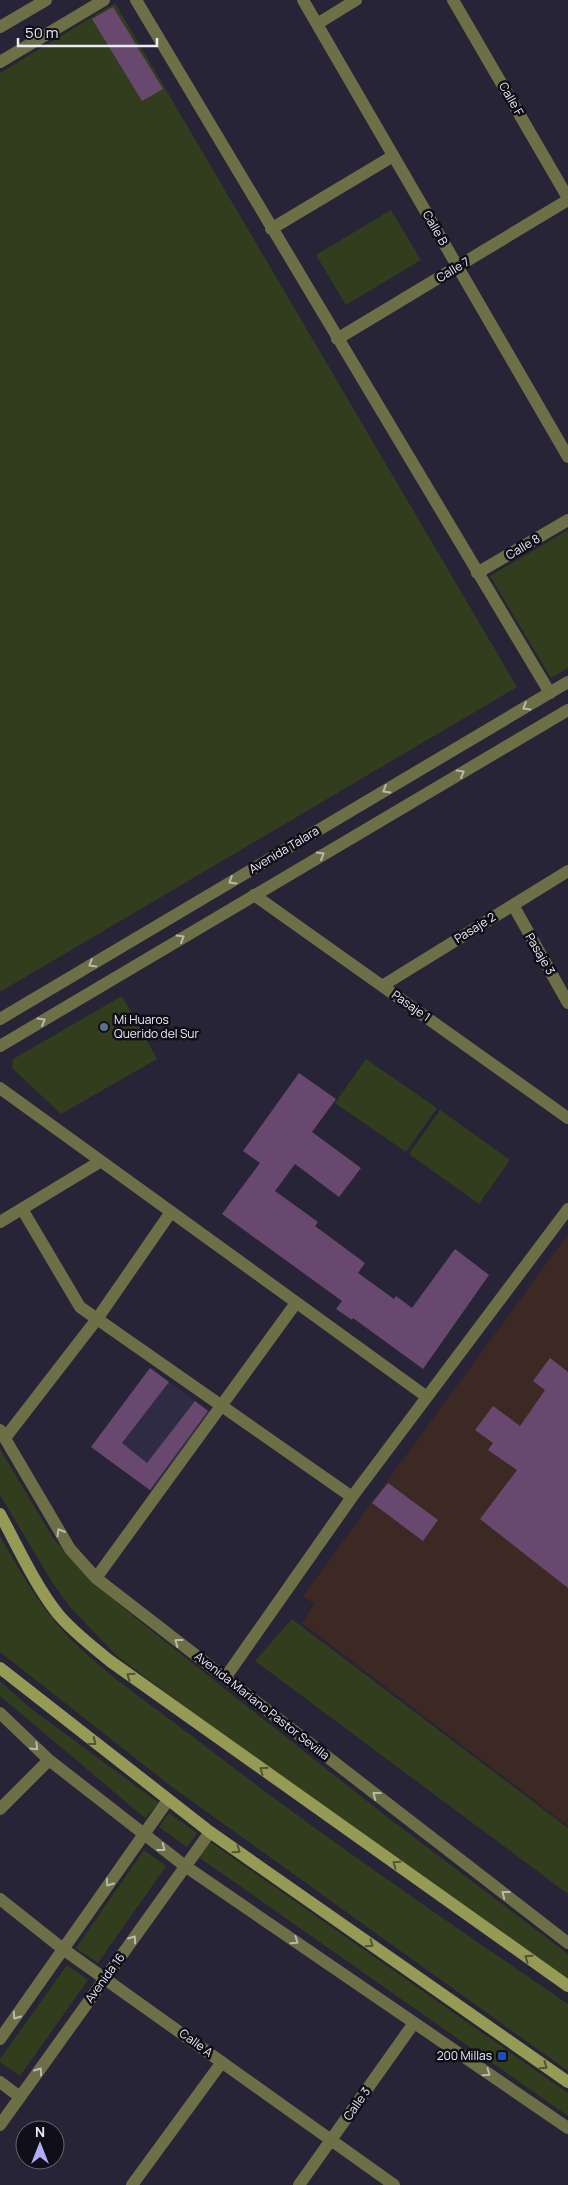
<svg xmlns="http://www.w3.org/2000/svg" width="568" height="2185" font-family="Manrope,sans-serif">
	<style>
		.built { fill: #2f2b45 }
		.medical { fill: #3c2924 }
		.green { fill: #313d1c }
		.building { fill: #694870 }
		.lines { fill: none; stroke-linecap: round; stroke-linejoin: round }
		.minor { stroke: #6d7046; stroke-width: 12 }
		.tertiary { stroke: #6d7046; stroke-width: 12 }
		.secondary { stroke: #959a54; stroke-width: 12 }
		.oneway { stroke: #b9b9b0 }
		.oneway2 { stroke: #525436 }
		.service-dot { fill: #5c6f8a; stroke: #100f18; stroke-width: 2 }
		.transit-dot { fill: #1a4fb4; stroke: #100f18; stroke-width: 2 }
		.labels { text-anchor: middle; stroke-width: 5; stroke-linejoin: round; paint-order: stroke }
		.street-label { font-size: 12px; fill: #ebeaf7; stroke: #100f18 }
		.poi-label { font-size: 12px; fill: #ebeaf7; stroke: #100f18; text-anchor: start }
	</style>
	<rect width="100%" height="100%" fill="#272438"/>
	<!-- built -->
	<path class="built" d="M150 1368 212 1413 153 1493 91 1447Z"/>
	<!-- medical -->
	<path class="medical" d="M568 1234V1826L302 1623 314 1604 303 1596Z"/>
	<!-- green -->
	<path class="green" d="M115 3 517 687 0 992V73Z
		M391 210 421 260 346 305 316 255Z
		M568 530V668L551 678 490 576Z
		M122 996 157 1059 61 1114 12 1068 13 1059Z
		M366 1059 437 1108 406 1152 335 1103Z
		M440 1110 510 1160 479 1204 409 1154Z
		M0 1449 53 1538 90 1579 143 1624 386 1816 568 1954V1981L189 1710 117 1656 69 1606 52 1582 0 1495Z
		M0 1536C20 1571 38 1604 65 1633 99 1670 152 1705 192 1736 313 1830 441 1917 568 2004V2071L172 1787 0 1652Z
		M292 1619 568 1828V1894L255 1661Z
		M0 1681 29 1707 159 1803 145 1818 0 1696Z
		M169 1813 197 1833 187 1847 159 1827Z
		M209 1841 568 2093V2116L197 1856Z
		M144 1850 166 1866 98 1963 76 1948Z
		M67 1965 88 1980 20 2076 0 2062V2059Z"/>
	<!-- building -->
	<path class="building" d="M113 7 163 89 142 101 92 19Z
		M299 1073 336 1099 312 1132 361 1168 339 1197 295 1164 275 1191 318 1222 315 1226 365 1263 358 1273 394 1299 396 1296 412 1308 455 1249 489 1275 423 1369 353 1318 352 1320 336 1309 342 1301 222 1214 260 1163 243 1151Z
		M550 1358 568 1372V1588L480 1519 517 1470 488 1450 493 1443 475 1430 493 1406 520 1426 545 1390 533 1381Z
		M150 1368 169 1382 122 1443 147 1463 195 1401 208 1411 150 1490 91 1447Z
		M388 1483 438 1520 423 1541 372 1503Z"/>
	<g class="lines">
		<!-- minor -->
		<path class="minor" d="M136 0 550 693
			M303 0 568 457
			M453 0 568 198
			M317 24 356 0
			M0 27 46 0
			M0 62 104 0
			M271 229 393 156
			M337 339 568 200
			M477 573 568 520
			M254 895 568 1118
			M513 905 568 1003
			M382 986 568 871
			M0 1088 427 1397
			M22 1209 80 1307 352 1497
			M0 1222 101 1161
			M0 1430 70 1549 96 1578 568 1943
			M5 1438 97 1319 171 1212
			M96 1578 296 1303
			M225 1678 352 1497 568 1209
			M0 1713 49 1760 185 1866 568 2128
			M0 1809 49 1760
			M0 1899 63 1949 394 2185
			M0 2039 168 1800
			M0 2082 20 2097
			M0 2125 210 1832
			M132 2185 222 2062
			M299 2185 414 2023"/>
		<!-- tertiary -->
		<path class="tertiary" d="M0 1019 568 682
			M0 1046 568 710"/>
		<!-- secondary -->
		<path class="secondary" d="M0 1514C18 1547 35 1585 58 1614 73 1632 92 1646 110 1661L568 1986
			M0 1668 210 1832 568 2082"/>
	</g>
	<!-- one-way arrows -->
	<defs><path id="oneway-chevron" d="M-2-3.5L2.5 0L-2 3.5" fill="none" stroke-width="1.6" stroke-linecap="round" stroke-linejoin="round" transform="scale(1.25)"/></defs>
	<g class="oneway">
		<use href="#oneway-chevron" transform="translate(526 707) rotate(149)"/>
		<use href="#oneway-chevron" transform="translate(461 773) rotate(-30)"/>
		<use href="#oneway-chevron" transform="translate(386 790) rotate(149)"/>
		<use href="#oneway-chevron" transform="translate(321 855) rotate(-30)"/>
		<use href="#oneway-chevron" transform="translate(232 881) rotate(149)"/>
		<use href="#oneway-chevron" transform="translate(181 938) rotate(-31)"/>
		<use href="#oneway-chevron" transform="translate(92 964) rotate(149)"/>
		<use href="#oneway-chevron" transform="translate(42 1021) rotate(-31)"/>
		<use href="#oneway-chevron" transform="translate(60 1532) rotate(-120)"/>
		<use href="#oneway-chevron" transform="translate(178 1642) rotate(-143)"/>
		<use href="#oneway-chevron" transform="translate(35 1747) rotate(44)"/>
		<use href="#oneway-chevron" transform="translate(376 1795) rotate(-142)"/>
		<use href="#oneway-chevron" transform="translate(162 1848) rotate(38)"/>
		<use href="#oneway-chevron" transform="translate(109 1883) rotate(125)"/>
		<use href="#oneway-chevron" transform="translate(505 1894) rotate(-142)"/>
		<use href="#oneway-chevron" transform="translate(133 1939) rotate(-55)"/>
		<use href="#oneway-chevron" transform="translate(295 1941) rotate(34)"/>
		<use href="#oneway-chevron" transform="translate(16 2016) rotate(125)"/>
		<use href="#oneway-chevron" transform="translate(39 2071) rotate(-54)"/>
		<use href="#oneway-chevron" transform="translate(487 2073) rotate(34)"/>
	</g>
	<g class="oneway2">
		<use href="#oneway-chevron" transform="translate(130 1676) rotate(-145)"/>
		<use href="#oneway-chevron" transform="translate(93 1742) rotate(38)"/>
		<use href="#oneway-chevron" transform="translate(263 1770) rotate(-145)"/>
		<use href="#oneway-chevron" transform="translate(237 1850) rotate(35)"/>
		<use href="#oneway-chevron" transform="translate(396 1864) rotate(-145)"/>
		<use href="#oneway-chevron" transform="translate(370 1944) rotate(35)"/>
		<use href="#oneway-chevron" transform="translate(528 1958) rotate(-145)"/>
		<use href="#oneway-chevron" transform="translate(544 2066) rotate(35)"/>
	</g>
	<!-- markers -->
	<circle class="service-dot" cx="104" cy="1027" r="5"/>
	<rect class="transit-dot" x="497" y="2051" width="10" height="10" rx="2.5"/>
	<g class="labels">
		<!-- street labels -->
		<g class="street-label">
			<text transform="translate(511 99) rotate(60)" y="4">Calle F</text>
			<text transform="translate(435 228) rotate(60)" y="4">Calle B</text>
			<text transform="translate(453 270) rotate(-31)" y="4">Calle 7</text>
			<text transform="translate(523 547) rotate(-31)" y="4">Calle 8</text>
			<text transform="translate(284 850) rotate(-31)" y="4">Avenida Talara</text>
			<text transform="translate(475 928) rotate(-32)" y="4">Pasaje 2</text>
			<text transform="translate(540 954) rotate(60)" y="4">Pasaje 3</text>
			<text transform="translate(411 1006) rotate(35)" y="4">Pasaje 1</text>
			<text transform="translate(262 1706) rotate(38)" y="4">Avenida Mariano Pastor Sevilla</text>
			<text transform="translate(105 1978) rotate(-54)" y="4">Avenida 16</text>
			<text transform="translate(196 2043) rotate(36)" y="4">Calle A</text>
			<text transform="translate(357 2104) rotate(-55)" y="4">Calle 3</text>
		</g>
		<!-- poi labels -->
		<g class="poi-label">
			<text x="114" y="1024">Mi Huaros<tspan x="114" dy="14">Querido del Sur</tspan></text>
			<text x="492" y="2060" text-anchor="end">200 Millas</text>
		</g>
	</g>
	<!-- north arrow -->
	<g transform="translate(40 2145)"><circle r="24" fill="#100f18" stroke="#686771"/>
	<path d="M0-4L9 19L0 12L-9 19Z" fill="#b1adfa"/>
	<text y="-8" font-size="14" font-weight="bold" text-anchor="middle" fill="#ebeaf7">N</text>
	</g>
	<!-- scale -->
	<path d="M18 38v8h139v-8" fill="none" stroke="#ebeaf7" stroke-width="2.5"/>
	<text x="25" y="38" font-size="15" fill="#ebeaf7" stroke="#100f18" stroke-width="4" paint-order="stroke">50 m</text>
</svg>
